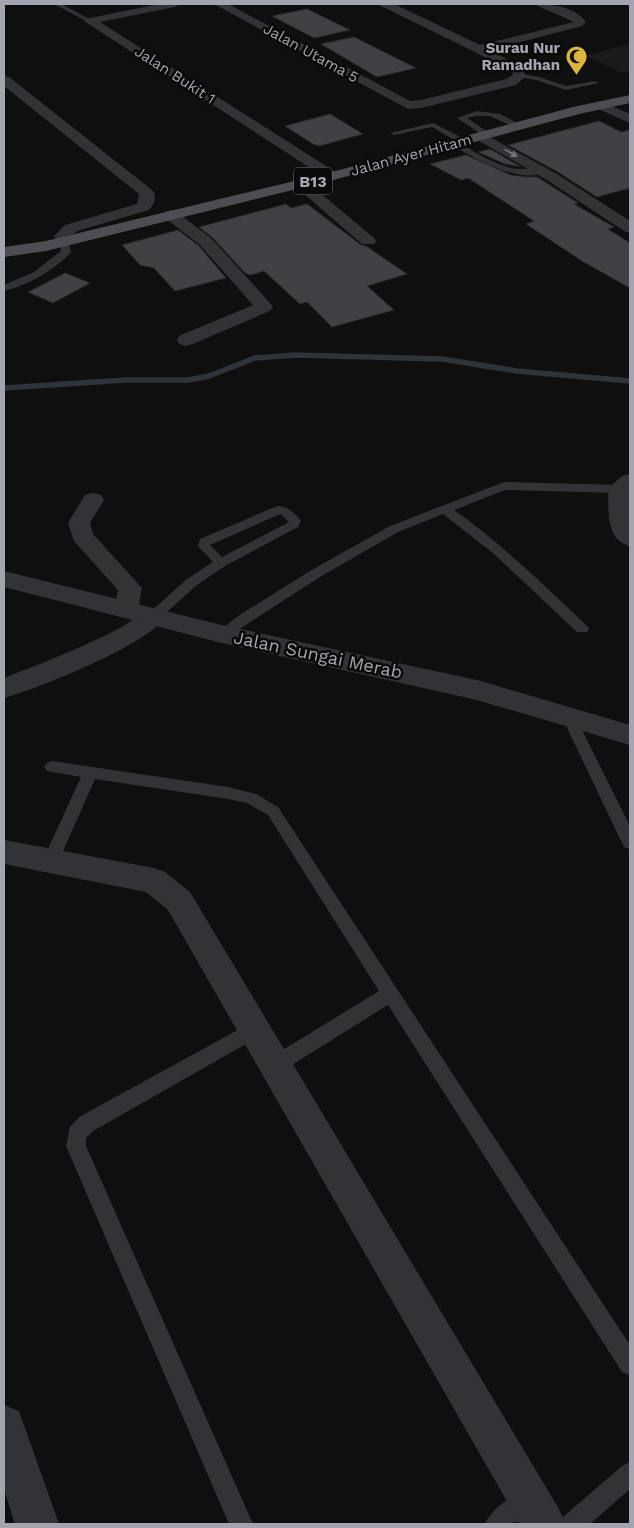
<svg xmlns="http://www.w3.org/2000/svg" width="634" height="1528" font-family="'Work Sans',sans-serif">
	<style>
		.built { fill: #1b1b1d }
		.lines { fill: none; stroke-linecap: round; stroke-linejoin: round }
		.stream { stroke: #2e343b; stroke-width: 5.5 }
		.building { fill: #414145; stroke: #2a292c }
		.service { fill: #333337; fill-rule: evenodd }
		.minor { fill: #333337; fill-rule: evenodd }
		.tertiary { fill: #333337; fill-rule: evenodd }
		.primary { fill: #4d4e53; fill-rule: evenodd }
		.oneway { fill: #707279 }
		.labels { text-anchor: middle; stroke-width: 5; stroke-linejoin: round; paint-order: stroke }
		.far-poi-label { font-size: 15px; font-weight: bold; fill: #a2a5af; stroke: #0a0a0b; text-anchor: end }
		.far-street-label { font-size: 15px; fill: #a2a5af; stroke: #0a0a0b }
		.shield { fill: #0a0a0b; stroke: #74767e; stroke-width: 1 }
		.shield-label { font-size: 16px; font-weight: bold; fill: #a2a5af }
		.street-label { font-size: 18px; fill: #a2a5af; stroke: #0a0a0b }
	</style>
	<rect width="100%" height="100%" fill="#0f0f10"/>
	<!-- built -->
	<path class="built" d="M630 44V71L622 73 585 56Z"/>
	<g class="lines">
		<!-- stream -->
		<path class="stream" d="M4 388 126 380H188L209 376 255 358 295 355 442 359 517 371 630 381"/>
	</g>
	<!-- building -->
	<path class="building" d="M307 9 350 30 314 38 272 16Z
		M354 37 416 68 377 77 321 44Z
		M330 114 363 134 319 146 313 144 285 126Z
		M599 121 621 132 630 130V188L597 197 558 172 508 145Z
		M490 149 521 167 505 164 478 152Z
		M466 155 511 175 525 177H537L578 203 574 204 614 227 608 229 630 243V288L582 261 526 224 534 221 468 178 461 180 430 164Z
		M286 204 291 208 307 204 361 245 366 246 407 274 367 286 394 310 332 327 307 302 300 304 264 271 250 275 245 273 213 238 199 227Z
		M178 230 199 246 226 278 175 291 154 268 140 265 122 245Z
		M65 273 90 283 53 303 28 292Z"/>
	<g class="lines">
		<!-- service -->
		<path class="service" d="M54 4H61L93 21 88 22Z
			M520 74 539 77 566 86 595 81 599 83 566 90 536 80 518 77 517 76Z
			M477 111 500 114 523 126 516 128 490 116H477L467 118 491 134 484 136 457 118Z
			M433 123 465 139V143H460C476 153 492 163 511 168 520 170 540 167 546 171 524 187 472 157 452 145V141H456L432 127 394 135 390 133Z
			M64 238 68 241 71 252C54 271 28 285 4 291V285L34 272 61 251 60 241Z
			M504 482 619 485 625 489 619 493 505 490 454 510C502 544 544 585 587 626L589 629 587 632H577L494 554 443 514 398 532 320 577 227 637H217L215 634 238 616 310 571 390 526Z
			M277 506C288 506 295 513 301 521L298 527 225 566 197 585 159 619H149L147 616 149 613 187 579 213 562 198 546 200 539ZM280 514 289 522 222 557 210 545Z
			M572 712 577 713 582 730 630 826V849L624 847 568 730 565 717 567 713Z
			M52 761 228 787 256 794 278 807 630 1345V1375L622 1372 388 1005 282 1071 275 1074 268 1071 266 1065 268 1059 379 991 268 815 247 803 228 799 95 779 56 867 50 869 44 867 42 862 81 777 47 771 44 767 47 763Z
			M254 1021 260 1024 263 1030 260 1036 93 1131 86 1138V1146L253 1524H229L66 1146 70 1127 79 1117Z
			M630 1462V1489L590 1524H560L564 1516 622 1466Z
			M528 1488 536 1492 540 1500C529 1526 509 1524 485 1524 491 1509 513 1494 528 1488Z"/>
		<!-- minor -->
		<path class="minor" d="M159 4H181L175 7 100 22 337 173 339 176 337 179H327L84 21 90 18Z
			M214 4H228L410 101 421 100 506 79 513 75 512 72 475 52 381 6 380 4H394L480 45 574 22 538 6 537 4C552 4 577 8 586 22L582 26 490 50 521 67 526 76 516 85 421 108 408 109Z
			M4 76 9 77 152 190C158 197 154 204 149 210L77 231 71 237 72 241 70 244H58L54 236 65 225 137 204 139 194 4 86Z
			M603 102 630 114V123L598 109 596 106Z
			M481 132 557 174 630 221V233L624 231 547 180 476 139 474 136 476 133Z
			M301 179 306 181 374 238 376 241 374 244H362L296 187 293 184 296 181Z
			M171 210 177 212 212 239 270 303 273 307 270 311 193 344 186 346 179 344 177 340 179 336 253 305 200 245 165 218 163 215 165 212Z
			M630 474V546C605 540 609 510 608 489L622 476Z
			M93 493 101 495 104 500 90 523 93 534 142 588 138 610 135 616 126 618 117 616 114 610 118 590 74 541 68 523 85 495Z
			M154 608 163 610 166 616C150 644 37 689 4 698V678C43 663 81 648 118 629 131 623 140 612 154 608Z
			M4 840 154 868 165 872 190 892 559 1509 566 1524H520L168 910 146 892 4 864Z
			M4 1405 19 1411 59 1524H15L4 1489Z"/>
		<!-- tertiary -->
		<path class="tertiary" d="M4 571 222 625 477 680 630 725V745L477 700 222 643 4 587Z"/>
		<!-- primary -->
		<path class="primary" d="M630 95V103L579 114 337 179 46 251 4 257V247L46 241 328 173 573 107Z"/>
	</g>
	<!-- one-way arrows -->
	<defs><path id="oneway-solid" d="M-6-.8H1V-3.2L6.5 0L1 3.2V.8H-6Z" transform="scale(1.25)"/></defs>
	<use class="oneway" href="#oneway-solid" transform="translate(511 153) rotate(30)"/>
	<!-- icons -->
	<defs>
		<symbol id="mosque-pin" viewBox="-11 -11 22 30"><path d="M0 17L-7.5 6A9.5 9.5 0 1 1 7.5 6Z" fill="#dbb53c" stroke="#0a0a0b"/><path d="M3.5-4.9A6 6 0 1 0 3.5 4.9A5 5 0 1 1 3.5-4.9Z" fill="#111"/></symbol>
	</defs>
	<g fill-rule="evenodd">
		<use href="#mosque-pin" x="564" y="44" width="25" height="34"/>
	</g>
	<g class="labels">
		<!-- far-poi labels -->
		<g class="far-poi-label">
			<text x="560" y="53">Surau Nur<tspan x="560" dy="17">Ramadhan</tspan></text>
		</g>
		<!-- far-street labels -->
		<g class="far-street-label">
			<text transform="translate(311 53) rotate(29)" y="5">Jalan Utama 5</text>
			<text transform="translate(175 75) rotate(33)" y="5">Jalan Bukit 1</text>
			<text transform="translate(411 155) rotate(-15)" y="5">Jalan Ayer Hitam</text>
		</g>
		<!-- shield labels -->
		<rect class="shield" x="294" y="167.5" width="38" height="27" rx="4"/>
		<g class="shield-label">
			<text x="313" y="187">B13</text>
		</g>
		<!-- street labels -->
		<g class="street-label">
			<text transform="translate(318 655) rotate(12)" y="6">Jalan Sungai Merab</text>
		</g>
	</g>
	<!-- border -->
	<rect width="634" height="1528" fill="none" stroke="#a2a5af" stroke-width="10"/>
</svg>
